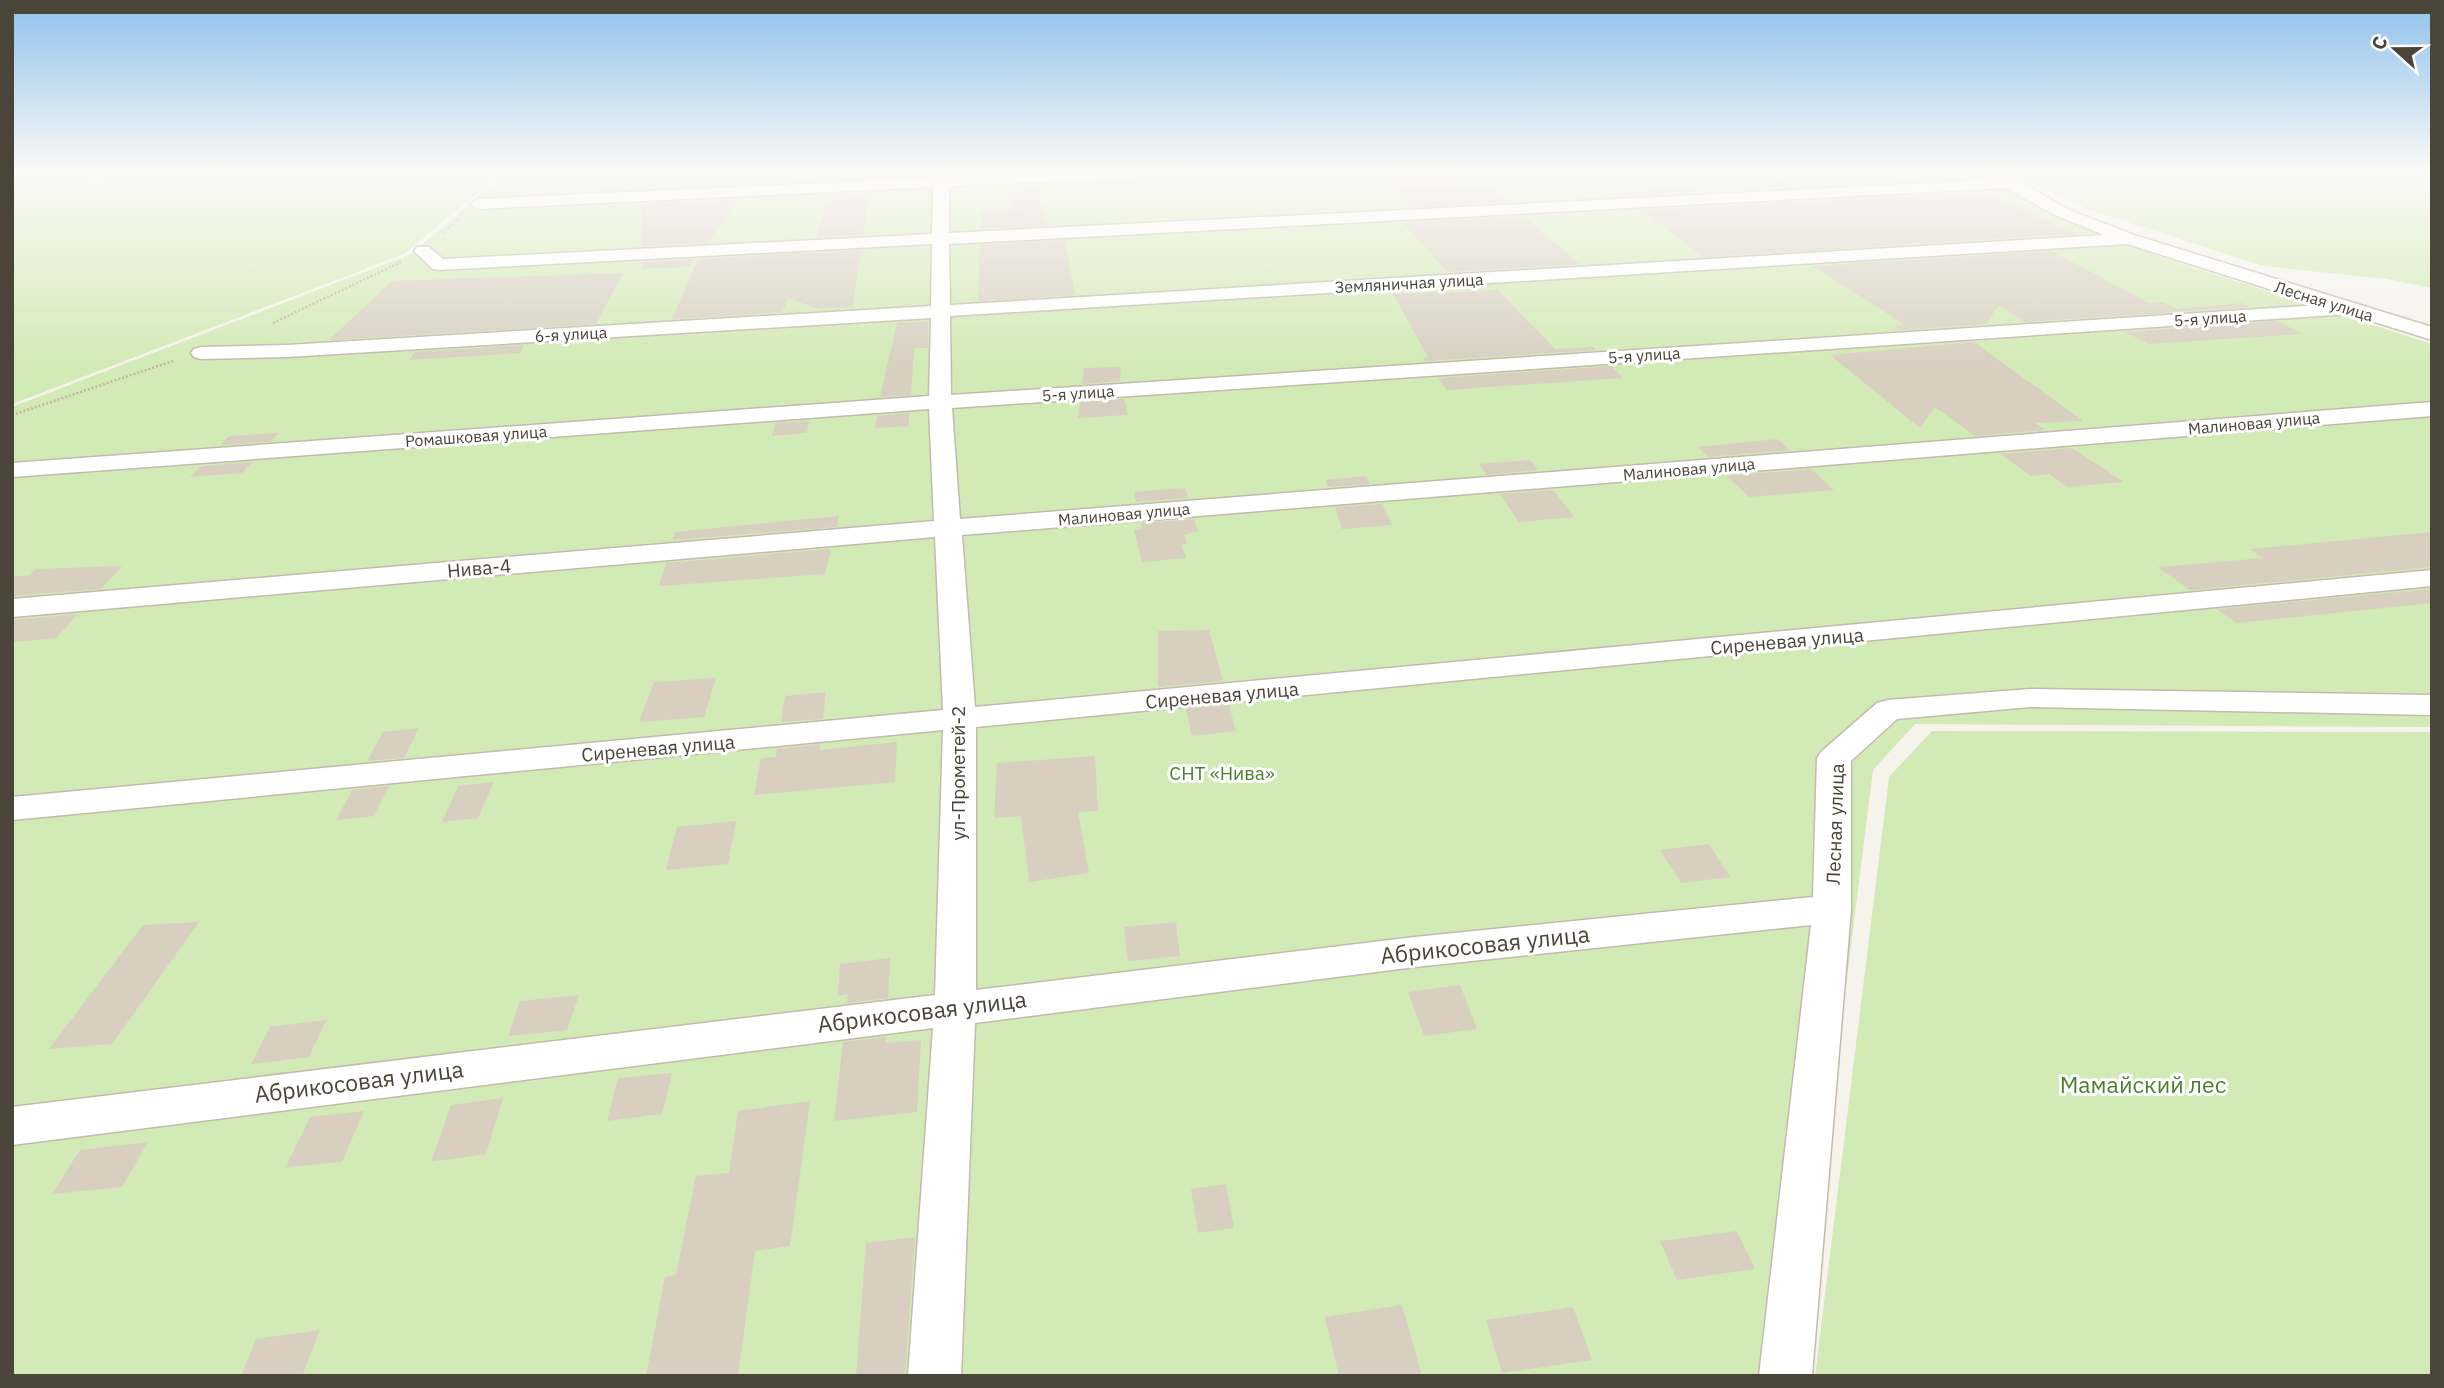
<svg xmlns="http://www.w3.org/2000/svg" width="2444" height="1388" font-family="'IBM Plex Sans',sans-serif">
	<style>
		.green { fill: #d2eab5 }
		.building { fill: #d8cfc1 }
		.lines { fill: none; stroke-linecap: round; stroke-linejoin: round }
		.street-casing { stroke: #c2bbae; stroke-width: 3 }
		.path { stroke: #c4b79f; stroke-width: 2.5; stroke-dasharray: 2 2; stroke-linecap: butt }
		.street { fill: #fff; fill-rule: evenodd }
		.labels { text-anchor: middle; stroke-width: 6; stroke-linejoin: round; paint-order: stroke }
		.far-street-label { font-size: 16px; fill: #4b4439; stroke: #fff }
		.street-label { font-size: 19px; fill: #4b4439; stroke: #fff }
		.park-label { font-size: 19px; fill: #4a7f2a; stroke: #fff }
		.near-street-label { font-size: 23px; fill: #4b4439; stroke: #fff }
		.near-park-label { font-size: 23px; fill: #4a7f2a; stroke: #fff }
	</style>
	<rect width="100%" height="100%" fill="#f6f3ec"/>
	<!-- green -->
	<path class="green" d="M12 171H114L79 185 259 171H504L404 254 12 404Z
		M122 171H253L91 183Z
		M508 171H1971L2059 216 2161 257 2432 344V727L1915 724 1873 770 1797 1376H12V407L411 254Z
		M2003 171H2432V288L2387 279 2263 266 2091 210Z
		M1932 731 2432 732V1376H1815L1889 777Z"/>
	<!-- building -->
	<path class="building" d="M1382 171H1441L1457 185 1487 184 1508 202 1390 208 1409 206Z
		M1783 180 1793 187 1622 196 1618 193 1648 191 1642 187Z
		M1037 190 1046 225H1062L981 229 982 211 1010 209 1009 191Z
		M1986 192 2076 234 1703 257 1641 210Z
		M869 193 863 235 817 237 827 195Z
		M739 199 707 243 642 246 641 204Z
		M1524 216 1579 264 1447 272 1403 223Z
		M1065 240 1075 295 978 301 980 245Z
		M861 250 853 307 815 308 789 298 782 312 672 319 698 259Z
		M2052 251 2149 303 2162 302 2177 309 2243 303 2250 307 2025 322 1999 305 1986 324 1901 330 1894 326 1905 325 1813 266Z
		M695 259 689 267 642 269V262Z
		M623 273 596 324 329 340 392 281Z
		M1498 290 1555 349 1593 347 1596 350 1426 361 1423 358 1428 357 1393 294Z
		M928 321V348H914L911 395 880 397 897 323Z
		M2278 321 2303 334 2148 344 2126 332Z
		M1974 342 2083 421 2035 423 2045 430 1975 436 1935 407 1920 428 1830 355Z
		M524 345 520 353 409 360 415 352Z
		M1611 366 1623 378 1447 390 1438 378Z
		M1121 367 1120 381 1082 384 1084 368Z
		M1124 399 1128 415 1078 418 1080 402Z
		M909 413V426L875 428 877 416Z
		M809 421 807 433 772 436 775 423Z
		M278 433 270 442 220 445 229 436Z
		M1777 439 1790 450 1708 457 1698 447Z
		M2072 448 2124 482 2067 487 2049 474 2031 476 2000 454Z
		M1530 460 1538 470 1486 475 1479 464Z
		M252 462 242 473 190 477 201 466Z
		M1811 469 1834 490 1749 497 1727 476Z
		M1366 476 1370 484 1328 487 1325 480Z
		M1185 488 1188 498 1136 502 1134 492Z
		M1553 490 1574 517 1519 522 1500 494Z
		M1381 504 1393 525 1342 529 1335 507Z
		M839 516 837 527 673 540 675 532Z
		M1194 519 1198 531 1184 535 1187 544 1182 545 1186 558 1142 562 1134 530 1142 529 1141 523Z
		M2432 532V567L2190 590 2158 567 2264 558 2250 549Z
		M831 549 825 574 659 586 666 563Z
		M122 566 101 589 12 596V577L29 575 36 569Z
		M2432 589V603L2236 623 2217 609Z
		M78 614 56 638 12 642V620Z
		M1209 630 1223 681 1158 687V631Z
		M716 678 704 717 639 722 654 682Z
		M826 692 823 719 781 722 785 696Z
		M1229 705 1236 731 1192 736 1186 709Z
		M419 728 404 758 367 761 383 732Z
		M897 742 895 782 754 795 761 758 776 757 777 749 820 744V750Z
		M1095 756 1098 811 1078 812 1089 873 1029 882 1021 816 994 818 997 763Z
		M494 782 478 818 442 822 458 786Z
		M389 786 374 816 336 820 352 790Z
		M736 821 728 864 666 870 677 827Z
		M1709 844 1730 877 1681 883 1660 850Z
		M199 922 112 1044 49 1049 143 925Z
		M1176 922 1180 956 1128 961 1124 927Z
		M890 958 888 998 847 1003 848 994 838 996 840 964Z
		M1460 985 1477 1029 1424 1036 1408 992Z
		M579 995 567 1030 508 1036 520 1001Z
		M326 1020 309 1057 251 1064 270 1027Z
		M886 1037 885 1043 921 1040 917 1112 834 1121 843 1042Z
		M672 1073 662 1114 607 1121 618 1078Z
		M503 1098 486 1154 431 1162 451 1105Z
		M810 1101 790 1246 755 1251 738 1376H646L665 1277 676 1275 696 1176 729 1173 738 1111Z
		M364 1111 342 1162 286 1167 310 1117Z
		M148 1142 122 1187 52 1194 80 1150Z
		M1226 1184 1234 1228 1198 1233 1191 1189Z
		M1737 1231 1755 1269 1677 1280 1660 1241Z
		M915 1237 905 1376H856L866 1243Z
		M1402 1305 1422 1376H1339L1325 1317Z
		M1573 1307 1592 1360 1502 1373 1486 1320Z
		M320 1330 302 1376H241L256 1339Z"/>
	<g class="lines">
		<defs>
			<path id="street" d="M934 171H948L949 177 1088 171H1187L1179 176 949 186V233L1991 180 1986 175 1995 171 2018 180 2067 209 2134 235 2432 327V340L2349 314 952 408 960 519 2432 402V416L962 535 975 707 2432 570V586L976 727V990L1415 937 1813 897 1817 758 1822 751 1877 703 1888 700 2030 689 2432 695V715L2030 707 1897 719 1851 761V909L1812 1376H1759L1811 925 1415 967 975 1023 961 1376H908L933 1028 12 1145V1107L935 995 943 730 12 820V797L943 710 935 537 12 617V599L934 521 929 409 12 477V463L929 396 931 318 287 357 201 359 194 357 191 353 194 349 201 347 287 345 931 306 932 244 439 270 433 269 414 251 417 247H429L443 259 932 234 933 187 478 209 470 204 478 199 933 178ZM2006 188 2055 215 2104 235 950 305 949 244ZM2127 244 2320 305 951 395 950 316Z"/>
		</defs>
		<!-- street casing -->
		<use href="#street" class="street-casing"/>
		<!-- path -->
		<path class="path" d="M442 233 459 218
			M273 323 401 262
			M12 415 173 361"/>
		<!-- street -->
		<use href="#street" class="street"/>
	</g>
	<!-- sky -->
	<linearGradient id="sky" x2="0" y2="1"><stop stop-color="#8fc1ec"/><stop offset="0.47" stop-color="#fbfaf6"/><stop offset="1" stop-color="#fbfaf6" stop-opacity="0"/></linearGradient>
	<rect width="2444" height="365" fill="url(#sky)"/>
	<g class="labels">
		<!-- far-street labels -->
		<g class="far-street-label">
			<text transform="translate(1409 283) rotate(-3)" y="6">Земляничная улица</text>
			<text transform="translate(2324 301) rotate(17)" y="6">Лесная улица</text>
			<text transform="translate(2210 318) rotate(-4)" y="6">5-я улица</text>
			<text transform="translate(571 334) rotate(-3)" y="6">6-я улица</text>
			<text transform="translate(1644 355) rotate(-4)" y="6">5-я улица</text>
			<text transform="translate(1078 393) rotate(-4)" y="6">5-я улица</text>
			<text transform="translate(2254 423) rotate(-5)" y="6">Малиновая улица</text>
			<text transform="translate(476 436) rotate(-4)" y="6">Ромашковая улица</text>
			<text transform="translate(1689 469) rotate(-5)" y="6">Малиновая улица</text>
			<text transform="translate(1124 514) rotate(-5)" y="6">Малиновая улица</text>
		</g>
		<!-- street labels -->
		<g class="street-label">
			<text transform="translate(479 568) rotate(-5)" y="7">Нива-4</text>
			<text transform="translate(1787 641) rotate(-5)" y="7">Сиреневая улица</text>
			<text transform="translate(1222 695) rotate(-5)" y="7">Сиреневая улица</text>
			<text transform="translate(658 748) rotate(-5)" y="7">Сиреневая улица</text>
			<text transform="translate(958 773) rotate(-90)" y="7">ул-Прометей-2</text>
			<text transform="translate(1835 824) rotate(-88)" y="7">Лесная улица</text>
		</g>
		<!-- park labels -->
		<g class="park-label">
			<text x="1222" y="780">СНТ «Нива»</text>
		</g>
		<!-- near-street labels -->
		<g class="near-street-label">
			<text transform="translate(1485 945) rotate(-6)" y="8">Абрикосовая улица</text>
			<text transform="translate(922 1012) rotate(-7)" y="8">Абрикосовая улица</text>
			<text transform="translate(359 1082) rotate(-7)" y="8">Абрикосовая улица</text>
		</g>
		<!-- near-park labels -->
		<g class="near-park-label">
			<text x="2143" y="1093">Мамайский лес</text>
		</g>
	</g>
	<!-- border -->
	<rect width="2444" height="1388" fill="none" stroke="#4b4439" stroke-width="28"/>
	<!-- north arrow -->
	<g transform="translate(2395 49) rotate(291)" stroke="#ffffff" stroke-width="5" paint-order="stroke">
	<path d="M0-5L12 26L0 18L-12 26Z" fill="#4b4439"/>
	<text y="-10" font-size="19" font-weight="bold" text-anchor="middle" fill="#4b4439">С</text>
	</g>
</svg>
